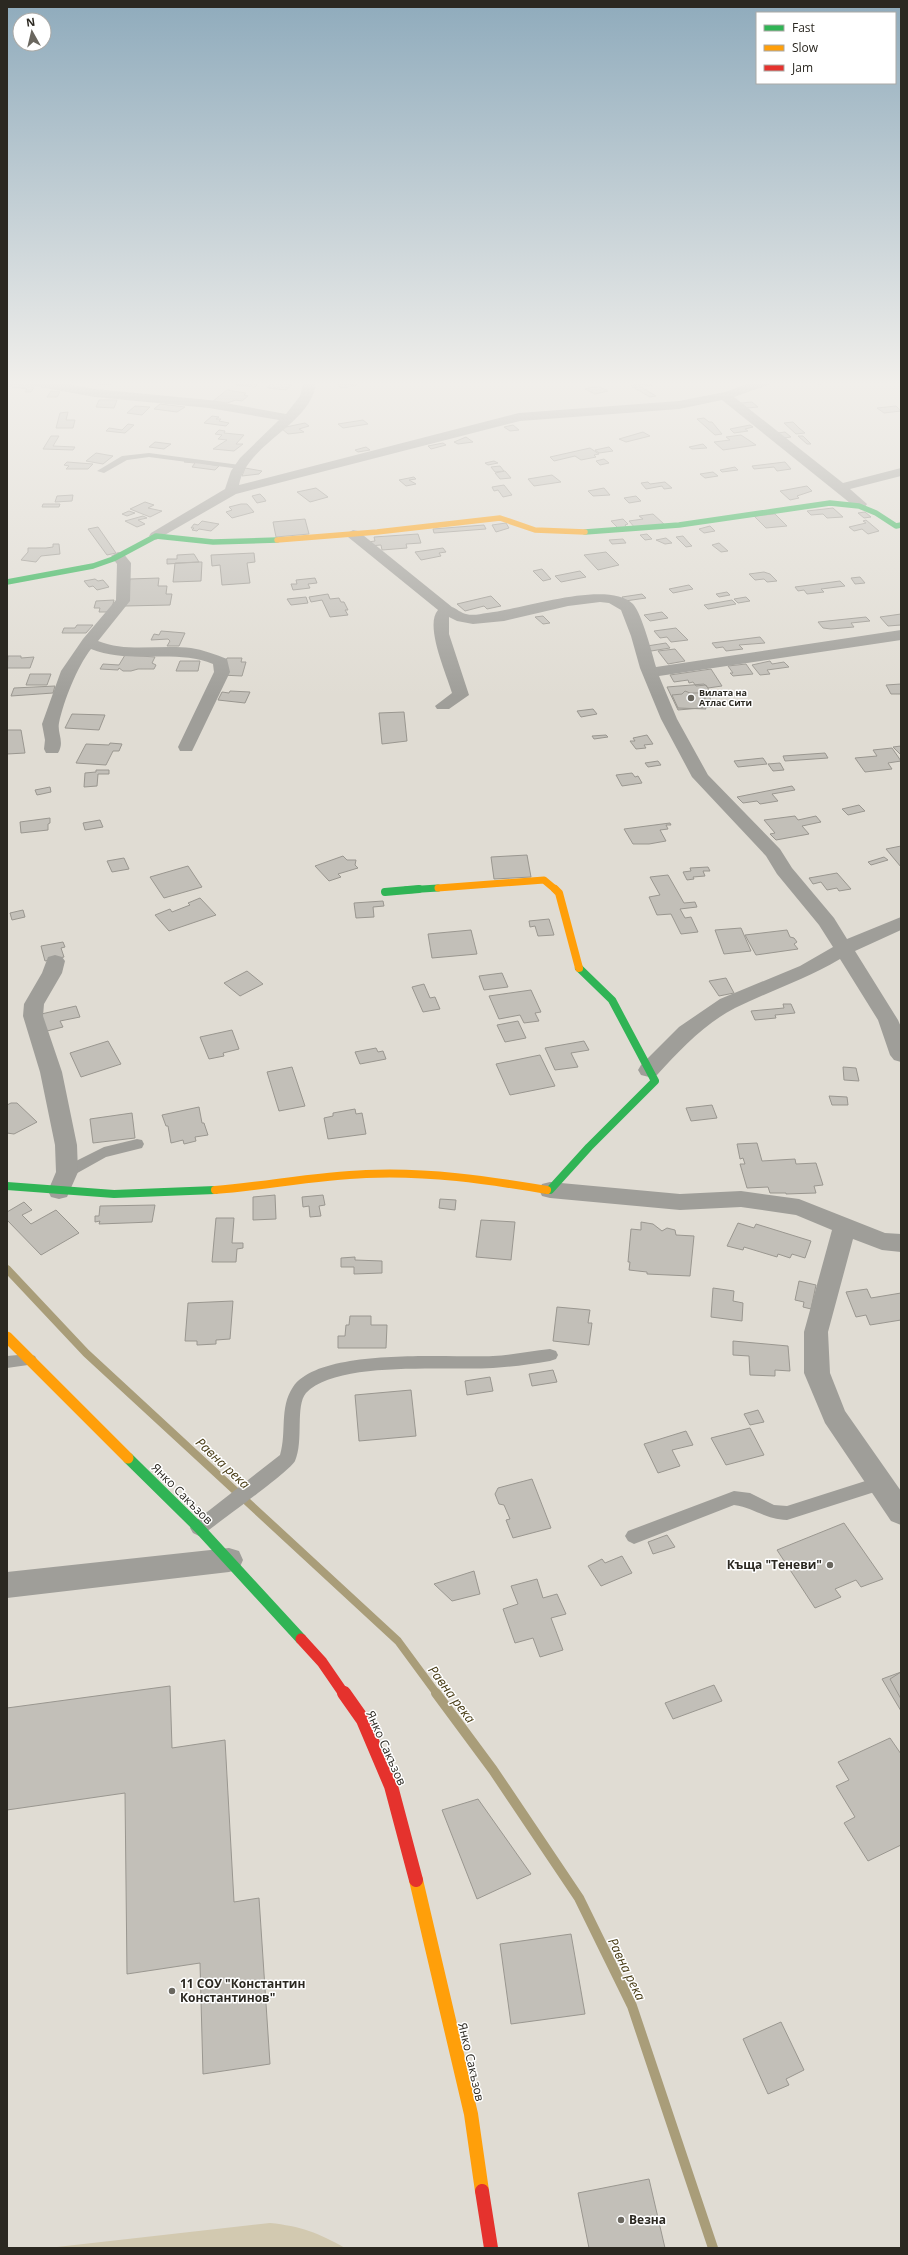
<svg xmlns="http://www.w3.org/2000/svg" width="908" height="2255" font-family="'Open Sans',sans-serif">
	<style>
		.green { fill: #d2c9b0 }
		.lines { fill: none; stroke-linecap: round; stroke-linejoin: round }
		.stream-far1 { stroke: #a99d79; stroke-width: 8 }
		.stream { stroke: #a99d79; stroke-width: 10 }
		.building { fill: #c2bfb8; stroke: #9a9790 }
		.lane { fill: #9f9e99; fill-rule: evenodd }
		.street { fill: #9f9e99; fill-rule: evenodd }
		.fast-far3 { stroke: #30b455; stroke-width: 5.5 }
		.fast-far2 { stroke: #30b455; stroke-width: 7 }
		.fast-far1 { stroke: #30b455; stroke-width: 8 }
		.fast { stroke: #30b455; stroke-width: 11 }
		.slow-far4 { stroke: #ff9f0a; stroke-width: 5.5 }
		.slow-far3 { stroke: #ff9f0a; stroke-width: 7 }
		.slow-far2 { stroke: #ff9f0a; stroke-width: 8 }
		.slow-far1 { stroke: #ff9f0a; stroke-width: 11 }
		.slow { stroke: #ff9f0a; stroke-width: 14 }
		.jam-far1 { stroke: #e5322d; stroke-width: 11 }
		.jam { stroke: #e5322d; stroke-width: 14 }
		.poi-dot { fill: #6a675f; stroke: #fff; stroke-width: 1.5 }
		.labels { text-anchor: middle; stroke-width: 3; stroke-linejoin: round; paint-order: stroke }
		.far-poi-label { font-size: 9px; font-weight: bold; fill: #2b2821; stroke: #fff; text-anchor: start }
		.near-street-label { font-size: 12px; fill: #2b2821; stroke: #fff }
		.near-poi-label { font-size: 12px; font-weight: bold; fill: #2b2821; stroke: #fff; text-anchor: start }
		.near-water-label { font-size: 13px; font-style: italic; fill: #453911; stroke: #fff }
	</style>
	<rect width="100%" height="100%" fill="#e0dcd3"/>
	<!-- green -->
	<path class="green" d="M270 2223C300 2226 319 2233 345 2248H48Z"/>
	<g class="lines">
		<!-- stream-far1 -->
		<path class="stream-far1" d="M7 1269 86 1353 398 1641 437 1694"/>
		<!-- stream -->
		<path class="stream" d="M436 1693 493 1770 579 1898 632 2006 713 2248"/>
	</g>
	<!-- building -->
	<path class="building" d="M73 381H114L110 385Z
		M239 381H261L255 387 236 385Z
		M810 381H836L837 382 819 384Z
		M271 382H281L292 385 286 390 268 388Z
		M648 382 652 385 641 387 656 396 650 397 631 386Z
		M7 383 16 384 34 387 31 392H25L27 389 7 386Z
		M355 383 356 385 353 386 341 388 338 385Z
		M598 386 608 391 595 394 585 389Z
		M227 390 246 393 244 395 248 396 242 401 236 400 227 403 213 401Z
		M51 391 60 392 57 397H47Z
		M99 400H117L114 408 96 407Z
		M752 402 758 407 747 408 741 403Z
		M160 404 177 406 185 407 177 412 154 409Z
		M135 406 150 407 142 415 127 413Z
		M896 406 901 411 884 413 877 408Z
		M68 412 66 420H75L73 428H56L60 413Z
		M212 416 219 417 216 419H221L219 421 229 423 226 426 204 423Z
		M704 418 709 422H712L722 434 715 435 697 419Z
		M363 420 368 424 343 428 338 424Z
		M793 422 799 428 805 433 796 434 784 423Z
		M305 423 309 426 299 429 304 432 297 433 288 434 281 428Z
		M128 424 134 425 125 433 106 431 109 428 122 430Z
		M513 425 519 430 510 431 504 427Z
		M750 425 753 427 745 429 748 431 734 433 730 429Z
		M219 430 225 431 224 433 244 435 236 444H243L234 451 213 449 227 440 218 439 222 435 215 434Z
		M643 432 650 436 626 442 619 439Z
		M785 432 791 437 784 438 778 433Z
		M741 435 756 445 723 450 714 442 730 440 726 437Z
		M51 436H59L53 446 75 447 73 450 43 449Z
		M798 436H803L811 444H807Z
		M466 437 473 442 458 444 454 442Z
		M155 442 171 444 164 449 149 447Z
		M443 443 446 445 431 449 428 446Z
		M703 444 707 448 692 449 689 447Z
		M366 447 370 450 358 452 355 450Z
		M609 447 613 451 599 453 595 450Z
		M590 448 599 454 594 455 596 457 581 460 575 456 554 461 550 457Z
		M96 453 113 456 103 464 86 461Z
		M604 459 609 463 600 465 596 461Z
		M186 460 219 466 215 470 192 467 195 463 184 462Z
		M494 461 498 463 488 465 485 463Z
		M67 462 93 464 88 469H66L69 466 64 465Z
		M785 462 791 469 777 471 774 467 754 469 752 466Z
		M500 466 504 471 495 472 491 467Z
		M735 467 738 470 722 472 720 470Z
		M245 468 262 471 259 474 242 476Z
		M505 471 511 478 500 479 495 473Z
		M713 472 718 476 705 478 700 474Z
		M552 475 561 482 534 486 528 479Z
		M414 477 416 479 409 480 416 484 406 486 399 480Z
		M648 482 650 484 665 482 672 488 664 489 662 486 646 489 641 483Z
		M504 485 512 495 503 497 498 490 494 491 492 487Z
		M807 486 812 491 797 496 799 498 790 500 780 491Z
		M316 488 328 497 310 502 297 492Z
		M604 488 610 495 593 496 588 491Z
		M260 494 264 498 266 501 257 503 252 496Z
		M73 495 72 501 55 502 57 496Z
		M636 496 641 501 629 503 624 498Z
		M145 502 154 505 148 508 162 511 150 517 130 509Z
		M43 504H60L59 507H42Z
		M241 504H247L254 512 232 518 226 512 232 510 229 507Z
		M833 508 843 517 827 518 823 514 811 515 807 511Z
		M129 511 135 513 127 516 122 514Z
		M865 512 871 517 864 518 858 513Z
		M653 514 664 524 636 529 629 521 643 519 639 516Z
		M775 514 787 526 766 528 754 516Z
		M143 516 147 518 138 520 145 524 137 527 125 521Z
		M305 519 309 534 276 537 273 522Z
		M623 519 628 524 625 525 629 530 621 531 611 521Z
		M866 520 879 531 868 534 862 529 854 531 849 527 866 523 863 521Z
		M202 521 219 524 211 531 199 529 197 531 192 530 194 528H191L194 524 198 525Z
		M506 523 509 528 496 532 492 525Z
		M484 525 486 529 434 533 433 529Z
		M710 526 715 531 704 533 699 529Z
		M98 527 116 553 107 555 88 529Z
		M418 534 421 543 406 544 407 548 382 550 381 545 369 546 368 542 375 541 374 537Z
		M647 534 652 539 645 540 640 535Z
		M683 536 689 543 692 546 686 547 676 537Z
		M666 538 672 543 665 544 656 540Z
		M623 539 626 543 612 544 609 540Z
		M719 543 728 551 721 552 712 545Z
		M53 544H59L60 554 41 556 36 562 21 560 28 552V548H46L53 547Z
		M443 548 446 552 439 553 441 556 421 560 415 552Z
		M606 552 619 565 598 570 584 555Z
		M254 553 255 562 247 563 250 583 222 585 220 565 212 566 211 555Z
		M194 554 199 562 167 564V559H177V555Z
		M199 562H202L201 581 173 582 175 563Z
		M542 569 551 579 543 581 533 571Z
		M580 571 586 577 561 582 555 576Z
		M764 572 770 574 777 581 767 582 764 579 755 580 749 574Z
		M860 577 865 583 855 584 851 578Z
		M159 578 158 586H167L166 594H172L170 605 125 606 130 579Z
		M315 578 317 583 308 584 310 588 293 590 291 584H297L296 580Z
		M95 579 98 581 103 580 109 587 97 590 93 586 89 587 84 581Z
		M840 581 845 586 821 589 824 592 807 594 804 590 798 591 795 587Z
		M689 585 693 589 673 593 669 589Z
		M727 592 730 595 719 597 716 594Z
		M328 594 330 599 339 598 341 602H344L348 610H345L348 615 330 617 322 600 311 602 309 597Z
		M642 594 646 598 625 601 622 597Z
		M491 596 501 606 487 609 484 606 465 611 457 604Z
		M306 597 308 603 291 605 287 599Z
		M746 597 750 601 738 603 734 599Z
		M114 600 111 612H99L100 608H94L96 601Z
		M732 600 736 604 708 609 704 605Z
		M662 612 668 618 650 621 644 615Z
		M901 614V625L888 626 880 617Z
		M543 616 550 623 543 624 535 617Z
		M866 617 870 621 851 623 854 627 831 629 823 628 818 622Z
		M77 625H93L86 633H62L64 628H75Z
		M676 628 688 640 671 642 667 637 660 638 654 631Z
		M161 631 185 633 179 646H167L170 641 168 639 151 640 154 634 159 635Z
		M760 637 765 643 739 645 743 649 726 651 723 647 716 648 712 643Z
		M666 643 670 648 651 651 647 646Z
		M675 649 685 661 668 664 658 651Z
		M125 655 155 657 152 663 156 665 154 669H138L131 671H123L119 668 118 670 100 669 103 664 119 665Z
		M8 656H21V658L34 657 30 668H7Z
		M227 658H242L241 662H246L242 676 221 675Z
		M180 661H200L198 671H176Z
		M770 661 772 664 784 662 789 667 767 670 770 674 760 675 752 665Z
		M746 664 753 674 733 676 730 673H733L728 666Z
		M711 669 722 686 708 688 706 685 696 686 693 682 689 683 688 680 674 682 670 675Z
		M30 674H51L47 685H26Z
		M704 684 708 688 712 707 678 710 667 687Z
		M901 684V694H891L886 685Z
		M55 686 53 693 11 696 14 688Z
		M230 691 250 692 245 703 218 700 222 692 229 693Z
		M685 691 690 693H703L706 698 702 699 706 709 678 708 672 695 682 694Z
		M593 709 597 714 581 717 577 711Z
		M404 712 407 741 382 744 379 713Z
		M72 714 105 715 99 730 65 728Z
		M7 730H21L25 753 7 754Z
		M606 735 608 737 594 739 592 736Z
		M647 735 653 744 644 745 646 748 636 749 630 741H635L633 738Z
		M110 743 122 744 119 751H113L106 765 76 763 86 744 109 745Z
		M901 746V755L893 747Z
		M892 748 901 761 888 763 892 769 865 772 855 758 877 756 873 750Z
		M825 753 828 758 785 761 783 756Z
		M763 758 767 764 738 767 734 761Z
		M658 761 661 765 648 767 645 763Z
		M780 763 784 770 773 771 768 764Z
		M96 770H109V774H98L97 786 84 787 85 773 96 772Z
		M632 773 635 777 638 776 642 783 622 786 616 775Z
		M792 786 795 790 772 794 778 801 760 804 757 801 743 803 737 797Z
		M50 787 51 792 37 795 35 790Z
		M859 805 865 811 848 815 842 809Z
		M795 816 798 820 816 816 821 822 802 826 809 834 776 840 770 834 775 833 764 820Z
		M50 818V823L48 824V830L21 833 20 822Z
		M100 820 103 827 85 830 83 823Z
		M670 823 671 825H666L668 829 660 830 666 841 649 844H633L624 829Z
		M901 846V867L886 849Z
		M527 855 531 877 494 879 491 857Z
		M343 856 347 860H356L355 865 358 868 338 874 341 877 329 881 315 866Z
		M884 857 888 860 871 865 868 862Z
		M124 858 129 869 112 872 107 861Z
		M188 866 202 887 164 898 150 877Z
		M708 867 710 871H703L705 876 693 877 694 879 687 880 683 872 691 871 690 868Z
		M837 873 851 889 839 891 837 888 827 890 821 882 813 884 809 878Z
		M668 875 684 903 695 902 697 907 680 909 685 918 691 917 698 932 681 934 671 914 657 915 649 897 660 895 650 877Z
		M200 898 216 915 169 931 155 915 170 909 172 912 190 905 188 903Z
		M383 901 384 906 373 907 374 917 356 918 354 903Z
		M23 910 25 917 12 920 10 913Z
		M549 919 554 935 538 936 535 926 530 927 529 921Z
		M741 928 751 951 724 954 715 930Z
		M471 930 477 954 432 958 428 934Z
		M787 930 790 937 794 938 797 942 794 944 798 949 756 955 745 935Z
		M63 942 65 947 61 948 64 957 45 961 41 946Z
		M247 971 263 984 240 996 224 983Z
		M502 973 508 987 484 990 479 976Z
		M726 978 734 993 719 996 709 981Z
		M424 984 430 998 435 997 440 1009 423 1012 412 987Z
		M531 990 541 1012 535 1013 539 1021 524 1023 520 1015 499 1019 489 996Z
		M783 1004H791L795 1013 775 1015 776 1018 755 1020 751 1011 784 1008Z
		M76 1006 80 1017 60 1021 63 1027 43 1032 37 1015Z
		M518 1021 526 1038 505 1042 497 1025Z
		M232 1030 239 1049 223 1053 224 1056 209 1059 200 1037Z
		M108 1041 121 1064 81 1077 70 1053Z
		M584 1041 589 1050 571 1053 578 1067 555 1070 545 1048Z
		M376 1048 378 1052 383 1051 386 1059 360 1064 355 1052Z
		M540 1055 555 1086 510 1095 496 1064Z
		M292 1067 305 1106 279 1111 267 1072Z
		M843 1067 856 1068 859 1081 844 1080Z
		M829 1096 847 1097 848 1105H832Z
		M11 1103H17L37 1122 14 1134 7 1133V1105Z
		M712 1105 717 1118 691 1121 686 1108Z
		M199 1107 202 1123H204L208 1135 195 1137 196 1141 184 1144 183 1140 171 1143 168 1126H166L162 1115Z
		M355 1109 356 1114 362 1113 366 1134 328 1139 324 1118 333 1116V1113Z
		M132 1113 135 1138 93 1143 90 1119Z
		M757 1143 762 1161 795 1159 796 1164 816 1163 823 1185 814 1186 816 1193 786 1194V1193H770L768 1187 747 1188 740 1164H745L743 1158 740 1159 737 1144Z
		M275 1195 276 1219 253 1220V1197Z
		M323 1195 325 1205 319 1206 321 1216 310 1217 309 1206 303 1207 302 1197Z
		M440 1199 456 1200 455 1210 439 1208Z
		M24 1202 32 1210 22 1215 31 1224 56 1210 79 1233 41 1255 7 1220V1212Z
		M155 1205 152 1222 99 1224 100 1221 95 1222V1216H99L100 1206Z
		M216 1218H234L232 1243H243V1248L237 1249 236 1262H212Z
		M481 1220 515 1222 511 1260 476 1257Z
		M641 1222 653 1224 662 1231 667 1228 675 1230 676 1235 694 1236 690 1276 647 1274V1272L629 1270 630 1262H628L631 1229 641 1230Z
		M738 1223 754 1228 756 1224 811 1241 805 1258 792 1254 790 1258 778 1254 777 1257 744 1247 743 1250 727 1246Z
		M355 1257V1260L382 1261V1273L354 1274V1267H341V1258Z
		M799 1281 816 1285 811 1309 803 1307 804 1302 795 1300Z
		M713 1288 734 1291 733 1301 743 1303 742 1321 711 1317Z
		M867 1289 871 1298 901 1293V1320L870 1325 866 1315 856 1317 846 1292Z
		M233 1301 230 1339 216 1340V1344L197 1345V1341H185L188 1303Z
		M557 1307 590 1310 588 1323H592L589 1345 553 1341Z
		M350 1316H371V1325H387L386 1348H338V1336H345L346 1325H349Z
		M733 1341 788 1346 790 1371 775 1370V1376L750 1375 749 1356 733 1355Z
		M553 1370 557 1382 532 1386 529 1374Z
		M490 1377 493 1391 467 1395 465 1381Z
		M411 1390 416 1436 359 1441 355 1395Z
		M758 1410 764 1422 750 1425 744 1414Z
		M750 1428 764 1455 726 1465 711 1438Z
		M686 1431 693 1445 672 1450 680 1466 658 1473 644 1444Z
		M532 1479 551 1528 513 1538 506 1520 510 1519 504 1505 499 1504 495 1494 498 1488Z
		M844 1523 883 1579 861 1587 856 1580 835 1589 841 1597 815 1608 777 1550Z
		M667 1535 675 1547 653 1554 648 1542Z
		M622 1556 632 1573 601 1586 588 1566 602 1559 605 1563Z
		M474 1571 480 1594 452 1601 434 1584Z
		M537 1579 543 1598 557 1594 566 1614 551 1618 563 1650 540 1657 533 1638 515 1643 503 1609 518 1604 511 1586Z
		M901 1672V1711L882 1679Z
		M901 1672V1699L890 1679Z
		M714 1685 722 1701 673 1719 665 1703Z
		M170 1686 172 1748 225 1740 234 1902 259 1898 270 2064 203 2074 200 1963 127 1974 125 1793 7 1810V1708Z
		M890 1738 901 1754V1845L868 1861 844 1823 855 1817 836 1786 849 1780 838 1762Z
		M478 1799 531 1874 477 1899 442 1810Z
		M571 1934 585 2014 511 2024 500 1944Z
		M781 2022 804 2070 786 2079 789 2085 768 2094 743 2039Z
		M649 2179 665 2248H589L578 2193Z"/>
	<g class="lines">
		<!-- lane -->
		<path class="lane" d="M149 453 240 465 244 467 240 469 149 457 127 460 104 473 97 471 122 456Z
			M137 1139 142 1140 144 1144 142 1148 106 1157 72 1176H62L60 1172 62 1168 104 1147Z
			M550 1349 556 1351 558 1355 556 1359 550 1361C531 1364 512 1367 493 1368 448 1371 337 1360 306 1393 295 1406 304 1441 295 1461 290 1471 219 1522 205 1533L199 1536 193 1533 190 1528 193 1523 280 1455C287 1432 279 1408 293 1387 320 1347 447 1358 493 1356 512 1355 531 1351 550 1349Z
			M29 1354 35 1356 37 1360 35 1364 7 1368V1356Z
			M881 1476 887 1478 890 1483 887 1488 787 1520C764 1519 755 1508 734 1505L634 1544 628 1541 625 1536 628 1531 734 1491 750 1493 774 1505 787 1506Z"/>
		<!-- street -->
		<path class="street" d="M22 381H49L95 389 209 400 286 414 300 396 304 381H316C314 424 247 442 239 485L519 413 679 401 725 392 755 381H772L770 384 734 397 843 483 901 468V476L850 489 867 504 865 507H855L722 400 679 409 520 421 236 494 156 540 149 536 151 533 225 489 231 471 240 458 279 420 209 408 95 397 28 385Z
			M353 530 358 531 452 607C457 609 461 613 466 614 473 616 480 614 487 613 521 610 607 579 633 604 642 614 652 653 656 667L901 630V640L659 676 677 719 708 775 780 849 792 868 834 918 847 939 901 917V930L855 951 898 1020 901 1027V1062L894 1060 890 1055 878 1020 840 959C806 979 770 991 735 1008 704 1024 680 1050 657 1075L649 1077 641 1075 638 1070 641 1065 679 1027 720 999 800 966 833 947 819 925 777 874 766 856 692 777 661 719 640 668 631 636 621 610 609 603 600 602 568 606 504 621 473 624 457 621 449 617V634L469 695 449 709H437L435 706 452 693C447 675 424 625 438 610L348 537 346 534Z
			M118 552 123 553 131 563 130 601 98 641C128 653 160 644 191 648 203 650 215 654 227 659L230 672 194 747 192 751H180L178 747 214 672 213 664C175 648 131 665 91 649 77 667 64 700 59 723 57 733 65 742 58 753H46L44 749 45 740 42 724 61 671 83 639 116 600 117 564 111 556Z
			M55 955 62 957 65 961 62 973 44 1004 43 1016 62 1072 77 1145 78 1172 67 1197 59 1199 51 1197 48 1191 56 1172 55 1145 40 1072 23 1016 24 1004 42 973 48 957Z
			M550 1182 680 1194 741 1191 799 1199 885 1233 901 1234V1252L882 1250 853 1239 828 1332 830 1373 845 1411 901 1491V1525L891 1521 825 1423 804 1373V1332L832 1230 796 1215 741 1207 680 1210 550 1198 542 1196 539 1190 542 1184Z
			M229 1548 239 1551 243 1560 239 1569 229 1572 7 1598V1572Z"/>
		<!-- fast-far3 -->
		<path class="fast-far3" d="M585 532 679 525 830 503 859 506 876 513 896 526 901 525
			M7 582 93 566 113 559 156 536 213 542 277 540"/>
		<!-- fast-far2 -->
		<path class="fast-far2" d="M406 890 438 888"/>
		<!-- fast-far1 -->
		<path class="fast-far1" d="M385 892 419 889
			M7 1186 114 1194 215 1190
			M547 1190H550L589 1147 655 1081 612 1000 579 968"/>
		<!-- fast -->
		<path class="fast" d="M128 1458 199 1528 301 1639"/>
		<!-- slow-far4 -->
		<path class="slow-far4" d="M277 540 377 532 500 518 535 530 585 532"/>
		<!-- slow-far3 -->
		<path class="slow-far3" d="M438 888 544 880 556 890"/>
		<!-- slow-far2 -->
		<path class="slow-far2" d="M555 889 559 893 579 968
			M215 1190C265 1186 315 1176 366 1174 427 1171 487 1180 547 1190"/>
		<!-- slow-far1 -->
		<path class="slow-far1" d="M7 1337 128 1458"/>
		<!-- slow -->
		<path class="slow" d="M416 1880 471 2114 482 2191"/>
		<!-- jam-far1 -->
		<path class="jam-far1" d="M301 1639 322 1662 344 1694"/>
		<!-- jam -->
		<path class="jam" d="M344 1693 363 1720 391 1786 416 1880
			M482 2191 491 2248"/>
	</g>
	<!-- sky -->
	<linearGradient id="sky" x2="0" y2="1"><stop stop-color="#8fabbc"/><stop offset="0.55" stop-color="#f1efeb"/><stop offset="1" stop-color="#f1efeb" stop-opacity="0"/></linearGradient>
	<rect width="908" height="697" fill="url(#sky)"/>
	<!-- markers -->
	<g class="poi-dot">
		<circle cx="691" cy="698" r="4"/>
		<circle cx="830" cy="1565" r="4"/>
		<circle cx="172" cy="1991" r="4"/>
		<circle cx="621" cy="2220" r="4"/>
	</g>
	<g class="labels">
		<!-- far-poi labels -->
		<g class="far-poi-label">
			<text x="699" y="696">Вилата на<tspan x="699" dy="10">Атлас Сити</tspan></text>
		</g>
		<!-- near-street labels -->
		<g class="near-street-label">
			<text transform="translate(182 1494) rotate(45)" y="4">Янко Сакъзов</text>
			<text transform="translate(386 1748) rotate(66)" y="4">Янко Сакъзов</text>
			<text transform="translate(471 2062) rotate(77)" y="4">Янко Сакъзов</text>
		</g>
		<!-- near-poi labels -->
		<g class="near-poi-label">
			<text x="822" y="1569" text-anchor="end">Къща "Теневи"</text>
			<text x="180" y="1988">11 СОУ "Константин<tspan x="180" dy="14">Константинов"</tspan></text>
			<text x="629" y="2224">Везна</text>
		</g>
		<!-- near-water labels -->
		<g class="near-water-label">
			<text transform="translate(223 1463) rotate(43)" y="5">Равна река</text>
			<text transform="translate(452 1694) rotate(53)" y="5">Равна река</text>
			<text transform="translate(627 1969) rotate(64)" y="5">Равна река</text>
		</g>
	</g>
	<!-- border -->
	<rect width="908" height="2255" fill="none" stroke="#2b2821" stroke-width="16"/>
	<!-- legend -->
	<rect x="756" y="12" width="140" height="72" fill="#ffffff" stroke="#aaa9a6"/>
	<rect x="764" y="25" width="20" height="6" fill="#30b455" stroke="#aaa9a6"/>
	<text x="792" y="32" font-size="12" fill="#2b2821">Fast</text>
	<rect x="764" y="45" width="20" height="6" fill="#ff9f0a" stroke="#aaa9a6"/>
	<text x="792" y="52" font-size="12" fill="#2b2821">Slow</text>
	<rect x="764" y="65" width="20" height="6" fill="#e5322d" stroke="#aaa9a6"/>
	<text x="792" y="72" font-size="12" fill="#2b2821">Jam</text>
	<!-- north arrow -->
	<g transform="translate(32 32) rotate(352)"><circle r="19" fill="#ffffff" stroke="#aaa9a6"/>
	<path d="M0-3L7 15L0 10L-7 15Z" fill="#6a675f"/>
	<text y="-6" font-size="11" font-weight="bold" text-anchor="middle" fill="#2b2821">N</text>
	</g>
</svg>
